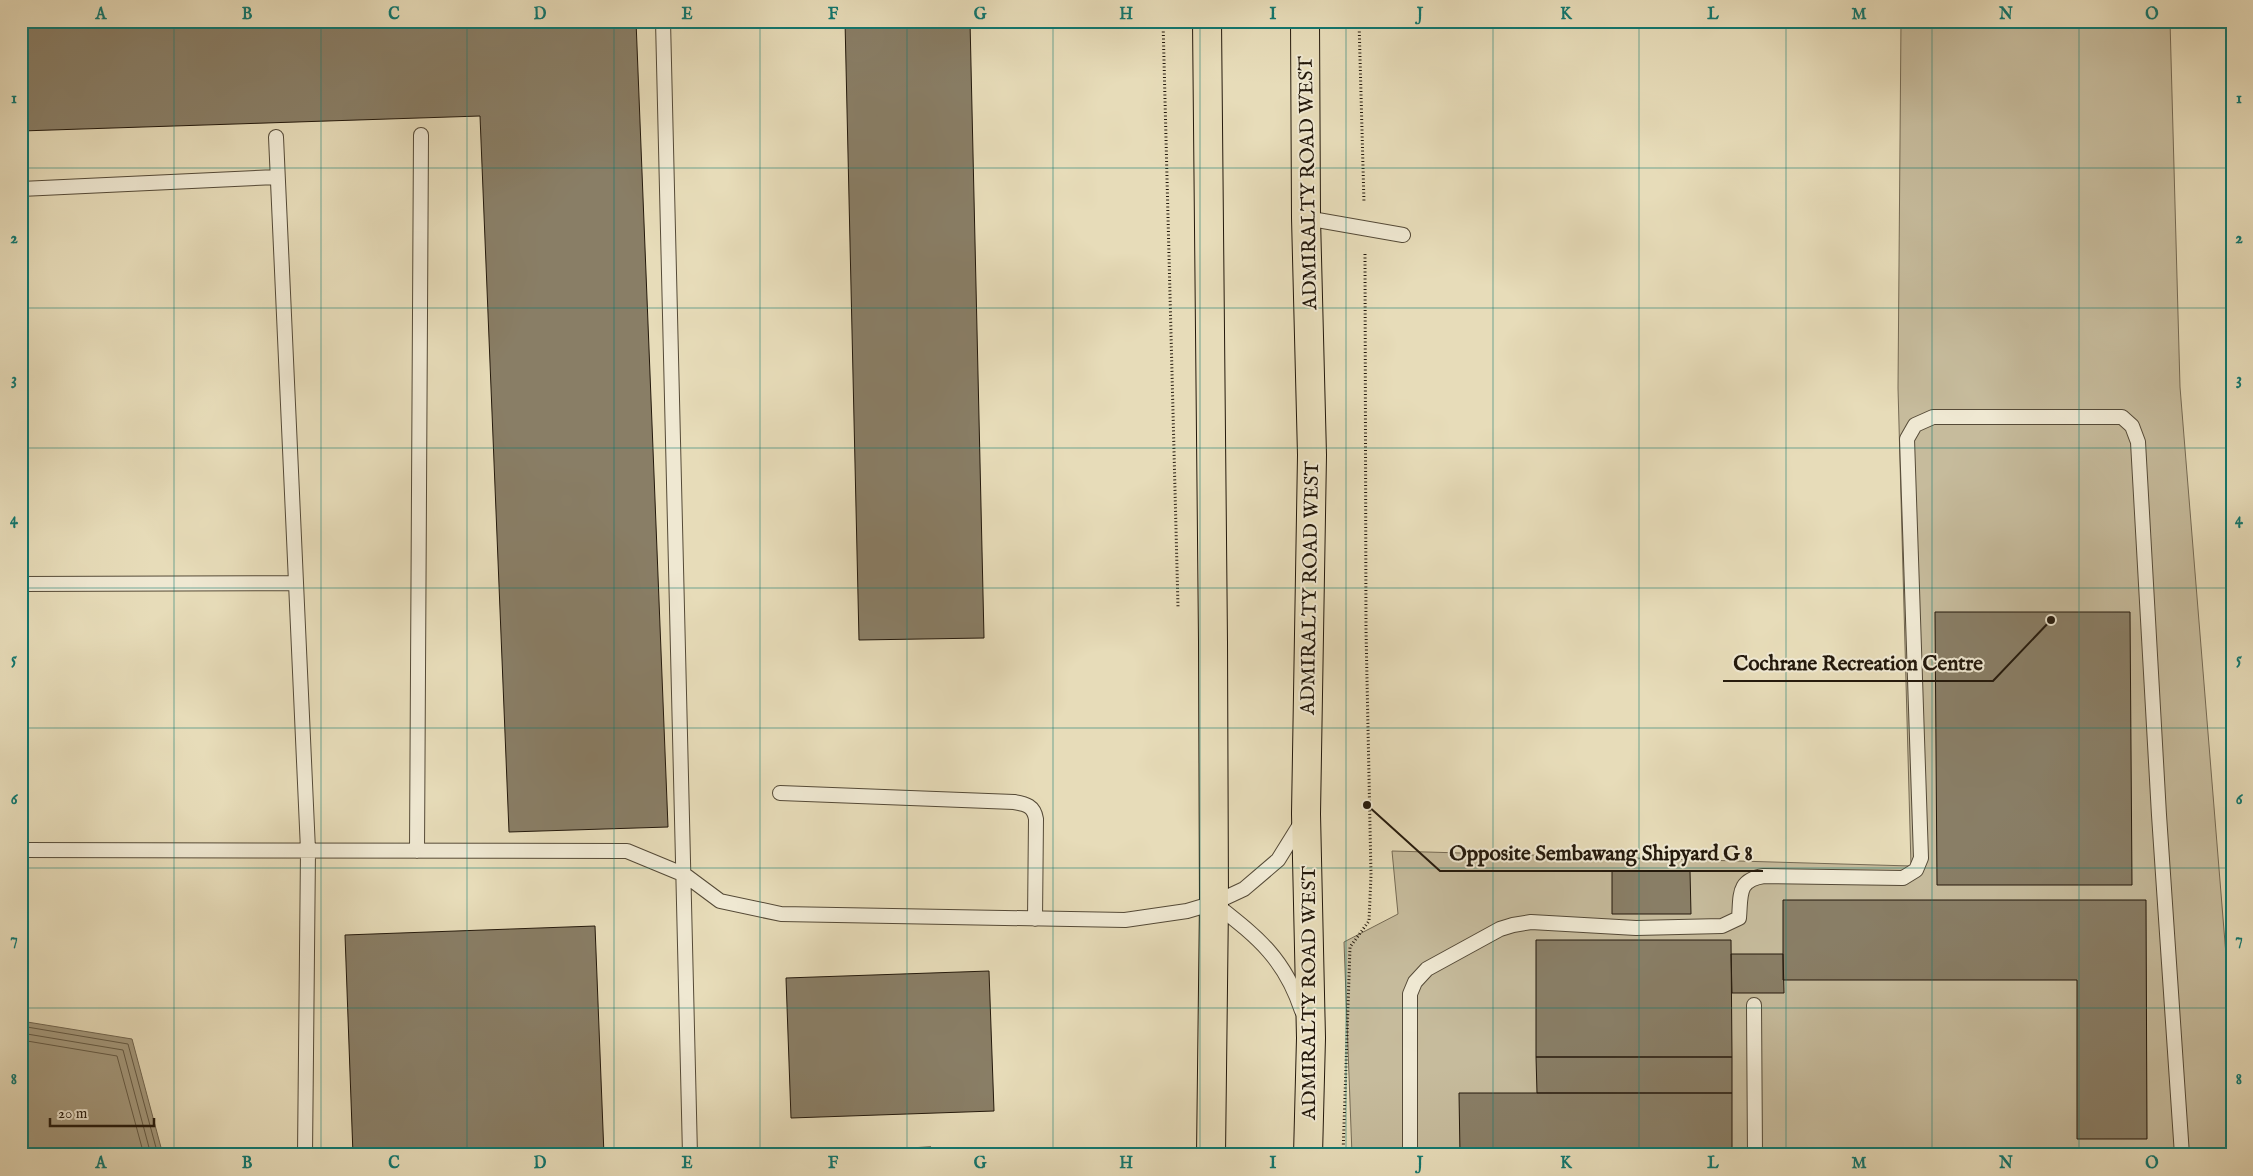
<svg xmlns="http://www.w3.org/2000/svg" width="2253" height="1176" font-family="'IM FELL English',serif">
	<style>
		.green { fill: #c6bb9c; stroke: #756a54 }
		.water { fill: #a59a7e; stroke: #716650 }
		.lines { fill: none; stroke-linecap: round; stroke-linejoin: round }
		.shore { stroke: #645a45; stroke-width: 1 }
		.building { fill: #897e66; stroke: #24190c }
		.lane-casing { stroke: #554a37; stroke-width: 16 }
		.primary-casing { stroke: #24190c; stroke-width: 30 }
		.path { stroke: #24190c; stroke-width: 3; stroke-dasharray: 1 2.5; stroke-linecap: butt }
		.lane { stroke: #efe8d2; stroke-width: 14 }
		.primary { stroke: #e7dcb9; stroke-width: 28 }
		.grid { fill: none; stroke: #0f766e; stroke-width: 1; stroke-opacity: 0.55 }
		.labels { text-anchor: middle; stroke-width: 4; stroke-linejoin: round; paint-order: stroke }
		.street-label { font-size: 20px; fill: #24190c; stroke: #efe8d2 }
		.leader { fill: none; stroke: #24190c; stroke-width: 2 }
		.callout-dot { fill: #24190c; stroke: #efe8d2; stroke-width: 2 }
		.callout-label { font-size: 21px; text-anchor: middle; font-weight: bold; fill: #24190c; stroke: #efe8d2; stroke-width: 4; stroke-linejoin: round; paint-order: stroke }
		.neatline { fill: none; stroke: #0f766e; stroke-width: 2 }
		.grid-label { font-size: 16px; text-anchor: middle; font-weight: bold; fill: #0f766e }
	</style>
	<rect width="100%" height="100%" fill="#e7dcb9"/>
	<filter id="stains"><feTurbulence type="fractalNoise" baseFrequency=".004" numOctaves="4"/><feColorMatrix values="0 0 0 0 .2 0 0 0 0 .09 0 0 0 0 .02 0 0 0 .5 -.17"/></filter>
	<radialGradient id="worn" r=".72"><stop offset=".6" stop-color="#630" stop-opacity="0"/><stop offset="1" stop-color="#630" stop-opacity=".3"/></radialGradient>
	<!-- green -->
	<path class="green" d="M1901 21H2170L2180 387 2232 1029V1155H1352L1344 942 1398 914 1392 851 1911 866 1898 388Z"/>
	<!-- water -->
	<path class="water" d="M21 1021 132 1039 163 1155H21Z"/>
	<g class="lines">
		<!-- shore -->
		<path class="shore" d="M21 1026 128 1044 158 1155
			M21 1033 123 1050 151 1155
			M21 1040 117 1056 144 1155"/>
	</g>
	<!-- building -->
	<path class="building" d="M21 21H636L668 827 509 832 480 116 21 131Z
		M845 21H970L984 638 859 640Z
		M1935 612H2130L2132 885H1937Z
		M1612 871H1690L1691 914H1612Z
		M1783 900H2146L2147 1139H2077V980H1783Z
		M595 926 604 1155H353L345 935Z
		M1536 940H1731L1732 1057H1536Z
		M1731 954H1783L1784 993H1732Z
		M989 971 994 1111 791 1118 786 978Z
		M1536 1057H1732V1093H1537Z
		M1459 1093H1732V1155H1460Z
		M931 1147 932 1155H775V1153Z"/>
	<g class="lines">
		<defs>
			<path id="lane" d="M663 21 690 1155
				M276 137 308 850 305 1155
				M21 189 277 177
				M1306 218 1403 235
				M21 584 296 583
				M780 793 1014 802C1026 804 1034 806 1036 819L1035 919
				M21 850 627 851 685 875 720 901 781 914 1125 920 1187 911 1214 903 1244 889 1278 860 1301 823
				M417 851 421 135
				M1214 903C1257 937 1284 957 1302 1011
				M1754 1005 1755 1155
				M1410 1155V994L1415 982 1427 969 1500 929 1513 925 1531 922 1636 928 1722 926 1739 918C1741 895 1737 880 1764 876L1903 878 1916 870 1921 858 1907 439 1915 425 1933 417H2122L2132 426 2138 442 2159 815 2182 1155"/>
			<path id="primary" d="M1207 21 1213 642 1214 903 1211 1155
				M1305 21 1306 218 1312 455 1306 814 1311 1038 1308 1155"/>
		</defs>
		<!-- lane casing -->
		<use href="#lane" class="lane-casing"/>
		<!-- primary casing -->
		<use href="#primary" class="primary-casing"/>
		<!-- path -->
		<path class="path" d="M1163 21 1178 607
			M1359 21 1364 203
			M1343 1155 1350 947 1369 921 1371 875 1366 630 1365 254"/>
		<!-- lane -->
		<use href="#lane" class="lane"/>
		<!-- primary -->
		<use href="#primary" class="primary"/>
	</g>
	<!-- grid -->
	<path class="grid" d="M174 21V1155M321 21V1155M467 21V1155M614 21V1155M760 21V1155M907 21V1155M1053 21V1155M1200 21V1155M1346 21V1155M1493 21V1155M1639 21V1155M1786 21V1155M1932 21V1155M2079 21V1155M21 168H2232M21 308H2232M21 448H2232M21 588H2232M21 728H2232M21 868H2232M21 1008H2232"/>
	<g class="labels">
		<!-- street labels -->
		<g class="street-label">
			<text transform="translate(1307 183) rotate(-91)" y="7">ADMIRALTY ROAD WEST</text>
			<text transform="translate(1309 588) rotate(-89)" y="7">ADMIRALTY ROAD WEST</text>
			<text transform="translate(1308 993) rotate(-90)" y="7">ADMIRALTY ROAD WEST</text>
		</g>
	</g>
	<!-- callouts -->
	<path class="leader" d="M2051 620L1993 681H1723M1367 805L1440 871H1763"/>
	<g class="callout-dot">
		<circle cx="2051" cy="620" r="5"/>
		<circle cx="1367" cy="805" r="5"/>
	</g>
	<g class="callout-label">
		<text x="1858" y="670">Cochrane Recreation Centre</text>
		<text x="1601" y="860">Opposite Sembawang Shipyard G 8</text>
	</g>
	<!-- margin -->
	<rect width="2253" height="1176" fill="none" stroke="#e7dcb9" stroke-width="55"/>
	<!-- scale -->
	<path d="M50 1118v8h104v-8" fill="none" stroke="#24190c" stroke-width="2.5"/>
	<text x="58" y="1118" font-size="15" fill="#24190c" stroke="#efe8d2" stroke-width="4" paint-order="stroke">20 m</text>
	<rect x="28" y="28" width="2198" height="1120" class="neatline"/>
	<g class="grid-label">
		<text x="101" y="19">A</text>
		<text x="247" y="19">B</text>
		<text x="394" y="19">C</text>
		<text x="540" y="19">D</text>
		<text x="687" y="19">E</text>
		<text x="833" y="19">F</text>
		<text x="980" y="19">G</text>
		<text x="1126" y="19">H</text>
		<text x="1273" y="19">I</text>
		<text x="1420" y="19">J</text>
		<text x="1566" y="19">K</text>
		<text x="1713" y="19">L</text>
		<text x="1859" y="19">M</text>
		<text x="2006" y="19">N</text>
		<text x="2152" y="19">O</text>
		<text x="14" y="103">1</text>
		<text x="2239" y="103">1</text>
		<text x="14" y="243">2</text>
		<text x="2239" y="243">2</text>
		<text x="14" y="384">3</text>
		<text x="2239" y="384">3</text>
		<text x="14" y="524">4</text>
		<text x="2239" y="524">4</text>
		<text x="14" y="664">5</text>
		<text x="2239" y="664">5</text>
		<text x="14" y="804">6</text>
		<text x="2239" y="804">6</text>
		<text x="14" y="944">7</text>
		<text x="2239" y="944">7</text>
		<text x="14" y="1084">8</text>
		<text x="2239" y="1084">8</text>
		<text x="101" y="1168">A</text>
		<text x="247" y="1168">B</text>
		<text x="394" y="1168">C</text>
		<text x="540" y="1168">D</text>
		<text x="687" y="1168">E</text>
		<text x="833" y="1168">F</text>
		<text x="980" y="1168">G</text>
		<text x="1126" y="1168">H</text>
		<text x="1273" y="1168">I</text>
		<text x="1420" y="1168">J</text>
		<text x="1566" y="1168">K</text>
		<text x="1713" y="1168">L</text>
		<text x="1859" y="1168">M</text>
		<text x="2006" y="1168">N</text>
		<text x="2152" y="1168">O</text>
	</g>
	<rect width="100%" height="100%" filter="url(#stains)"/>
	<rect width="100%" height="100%" fill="url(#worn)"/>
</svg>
